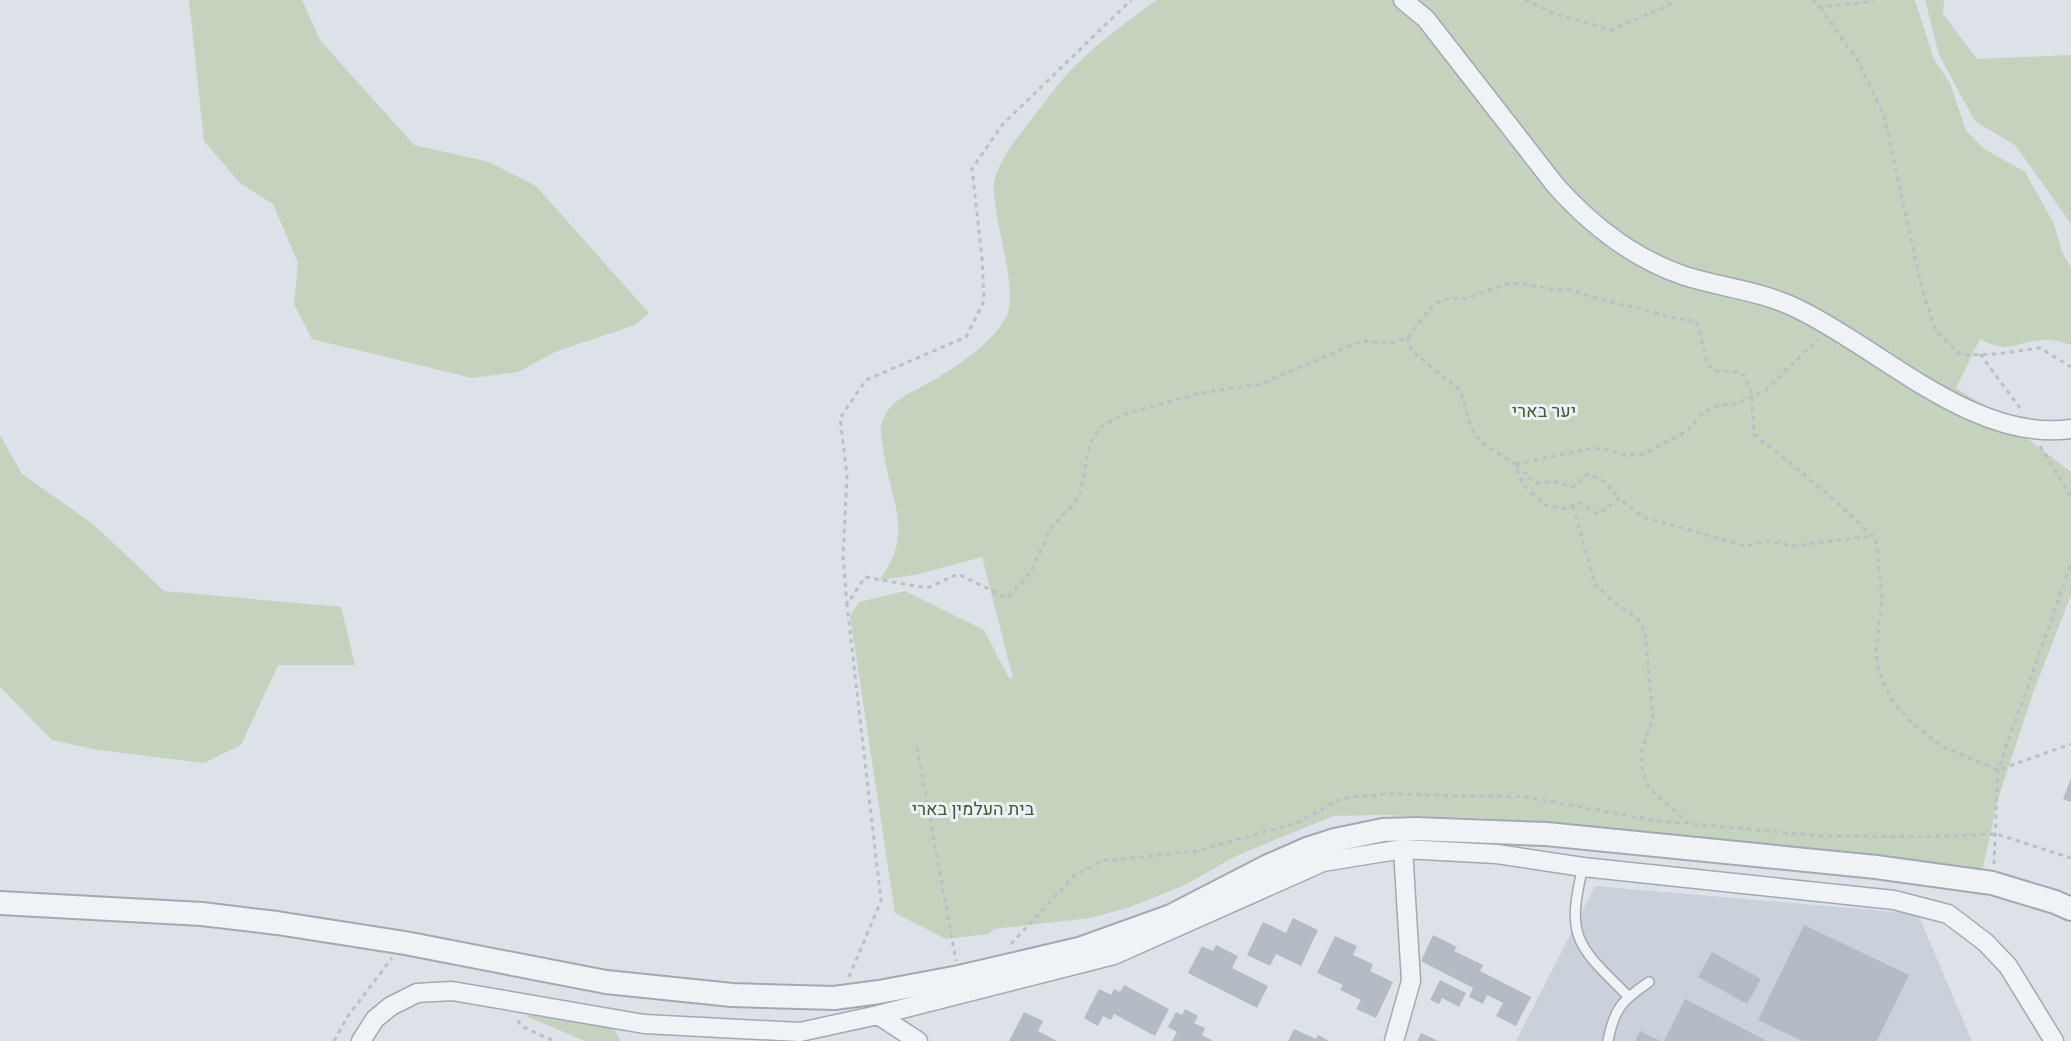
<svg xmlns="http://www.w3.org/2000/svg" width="2071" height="1041" font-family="Karla,Heebo,sans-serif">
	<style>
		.built { fill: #cbd1da }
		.green { fill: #c4d2be }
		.building { fill: #b4bbc5 }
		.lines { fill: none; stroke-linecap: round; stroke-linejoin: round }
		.service-casing { stroke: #a2a9b2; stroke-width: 12 }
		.minor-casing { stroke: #a2a9b2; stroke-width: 21 }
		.tertiary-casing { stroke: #a2a9b2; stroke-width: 26 }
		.path { stroke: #bbc0c6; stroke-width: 3; stroke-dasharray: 4.5 4.5; stroke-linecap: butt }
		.service { stroke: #f0f3f6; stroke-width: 9 }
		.minor { stroke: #f0f3f6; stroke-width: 18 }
		.tertiary { stroke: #f0f3f6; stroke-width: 22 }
		.labels { text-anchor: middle; stroke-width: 6; stroke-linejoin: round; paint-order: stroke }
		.park-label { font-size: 18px; fill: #3c5c33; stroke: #edf1f6 }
	</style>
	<rect width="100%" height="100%" fill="#dde2e8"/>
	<!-- built -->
	<path class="built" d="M1595 886 1918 914 1972 1041H1516Z"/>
	<!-- green -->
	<path class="green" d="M189 0H302L320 40 414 145 489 162 536 186 649 313 635 325 555 352 518 372 472 378 312 339 294 304 298 263 273 204 240 183 204 141Z
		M1157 0H1915L1934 60 1950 83 1966 131 1983 148 2025 172 2054 224 2062 252 2071 268V345C2061 342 2052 339 2042 340 2014 342 2010 355 1980 339L1956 388 1988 408 2071 472V595L2033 693 1998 799 1983 867 1979 869 1481 818 1379 815 1333 816 1236 856 1185 885 1127 908 1090 918 994 929 989 934 946 939 895 913 850 616 859 602 905 591 984 630 1009 678H1013L982 557 915 575 879 580C917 532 888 498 883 446 882 441 880 434 881 428 885 398 918 391 939 377 965 360 991 344 1006 317 1018 296 999 235 996 210 995 201 992 188 995 179 1001 156 1016 140 1030 121 1045 103 1059 81 1076 65 1100 41 1129 20 1157 0Z
		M1925 0H1944L1943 14 1977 59 2071 55V224L2016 146 1975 121 1939 55Z
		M0 435 22 474 93 524 164 591 341 607 355 665H278L241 745 204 763 98 750 52 740 0 687Z
		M525 1004 600 1019 614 1029 621 1041H585L528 1017Z"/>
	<!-- building -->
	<path class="building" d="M2071 778V802L2063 799Z
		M1293 918 1318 930 1301 966 1276 954 1270 966 1247 955 1263 922 1286 933Z
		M1804 925 1909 975 1877 1041H1802L1758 1020Z
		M1433 935 1457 947 1454 951 1483 965 1480 971 1531 997 1516 1026 1496 1016 1503 1003 1487 995 1483 1004 1469 997 1473 988 1421 961Z
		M1335 936 1357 946 1353 955 1373 964 1370 971 1393 982 1376 1018 1356 1009 1361 1000 1340 990 1343 985 1317 973Z
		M1216 945 1238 956 1232 968 1268 986 1257 1008 1188 973 1202 946 1213 951Z
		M1712 952 1761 979 1747 1004 1698 977Z
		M1440 980 1466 993 1459 1007 1442 998 1439 1004 1430 1000Z
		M1124 985 1169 1009 1155 1036 1114 1014 1111 1020 1103 1016 1098 1026 1084 1018 1099 989 1111 995 1114 989 1120 992Z
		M1685 999 1767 1041H1664Z
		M1185 1009 1198 1016 1194 1023 1205 1028 1202 1035 1213 1041H1172L1177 1032 1168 1027 1176 1012 1182 1015Z
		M1024 1012 1043 1021 1038 1031 1057 1041H1009Z
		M1294 1029 1316 1039 1318 1035 1329 1041H1288Z
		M1640 1031 1660 1041H1635Z
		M1421 1033 1438 1041H1417Z"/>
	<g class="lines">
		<defs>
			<path id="service" d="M1583 867C1565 939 1578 946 1628 996
				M1608 1041C1614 1009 1622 1000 1649 982"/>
			<path id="minor" d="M1403 0 1426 19 1556 186C1591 225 1634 259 1685 276 1723 288 1762 291 1798 309 1880 348 1974 443 2071 429
				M878 1015 918 1041
				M361 1041 375 1019 391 1006 417 993 452 991 644 1024 800 1032 878 1015 1114 955 1323 862 1403 849 1497 854 1583 867 1894 900 1948 914 1985 942 2008 966 2054 1041
				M1394 1041 1411 981 1403 849"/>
			<path id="tertiary" d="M0 903 202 914 277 923 405 943 606 982 732 995 834 998 879 992 959 977 1079 949 1171 916 1268 866 1307 849 1335 840 1383 830 1416 829 1546 834 1876 867 1992 883 2055 902 2071 909"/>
		</defs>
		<!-- service casing -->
		<use href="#service" class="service-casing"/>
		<!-- minor casing -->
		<use href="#minor" class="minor-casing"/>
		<!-- tertiary casing -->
		<use href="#tertiary" class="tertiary-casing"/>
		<!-- path -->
		<path class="path" d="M1525 0 1555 14 1612 30 1669 5 1675 0
			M1812 0 1820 7 1869 2 1873 0
			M1820 7 1858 61 1884 116 1921 285 1936 332 1961 355 1997 354 2040 348 2071 367
			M1408 337 1411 350 1461 391 1471 428 1482 443 1515 464 1523 485 1546 505 1563 509 1581 503 1598 514 1619 498 1643 517 1745 546 1768 541 1793 546 1872 536
			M1980 354 2020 408
			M2040 446 2071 497
			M1516 464 1593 448 1605 449 1625 455 1644 454 1687 431 1704 412 1717 406 1737 403 1766 390 1818 339
			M1516 465 1535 483 1555 482 1573 487 1588 474 1604 481 1619 498
			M1573 506 1595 584 1615 603 1636 617 1645 631 1653 718 1642 750V767L1648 787 1688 823
			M847 605 843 556 847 475 840 418 866 380 966 337 984 301 982 258 972 169 1002 125 1131 0
			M917 747 956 961
			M1994 864 1998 770 2071 564
			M1011 944 1075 875 1102 861 1197 851 1296 823 1342 798 1388 794 1526 797 1659 821 1822 836 1930 837 1996 834 2071 858
			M849 977 881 901 847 605 865 577 927 588 958 574 1007 598 1030 573 1051 528 1079 498 1090 444 1099 428 1121 415 1205 392 1260 384 1362 341 1391 343 1408 337 1435 303 1449 298 1464 299 1507 284 1522 283 1553 290H1569L1592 297 1684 320H1696L1708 365 1714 371H1733L1744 375 1751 391 1754 434 1823 490 1876 539 1882 599 1876 652 1879 672 1891 699 1909 720 1941 746 1998 770 2071 744
			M519 1020V1023L525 1028 554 1041
			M334 1041 348 1016 392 958"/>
		<!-- service -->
		<use href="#service" class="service"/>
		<!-- minor -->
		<use href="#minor" class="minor"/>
		<!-- tertiary -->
		<use href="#tertiary" class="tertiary"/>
	</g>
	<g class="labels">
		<!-- park labels -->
		<g class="park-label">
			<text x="1544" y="417">יער בארי</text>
			<text x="973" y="815">בית העלמין בארי</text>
		</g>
	</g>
</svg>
